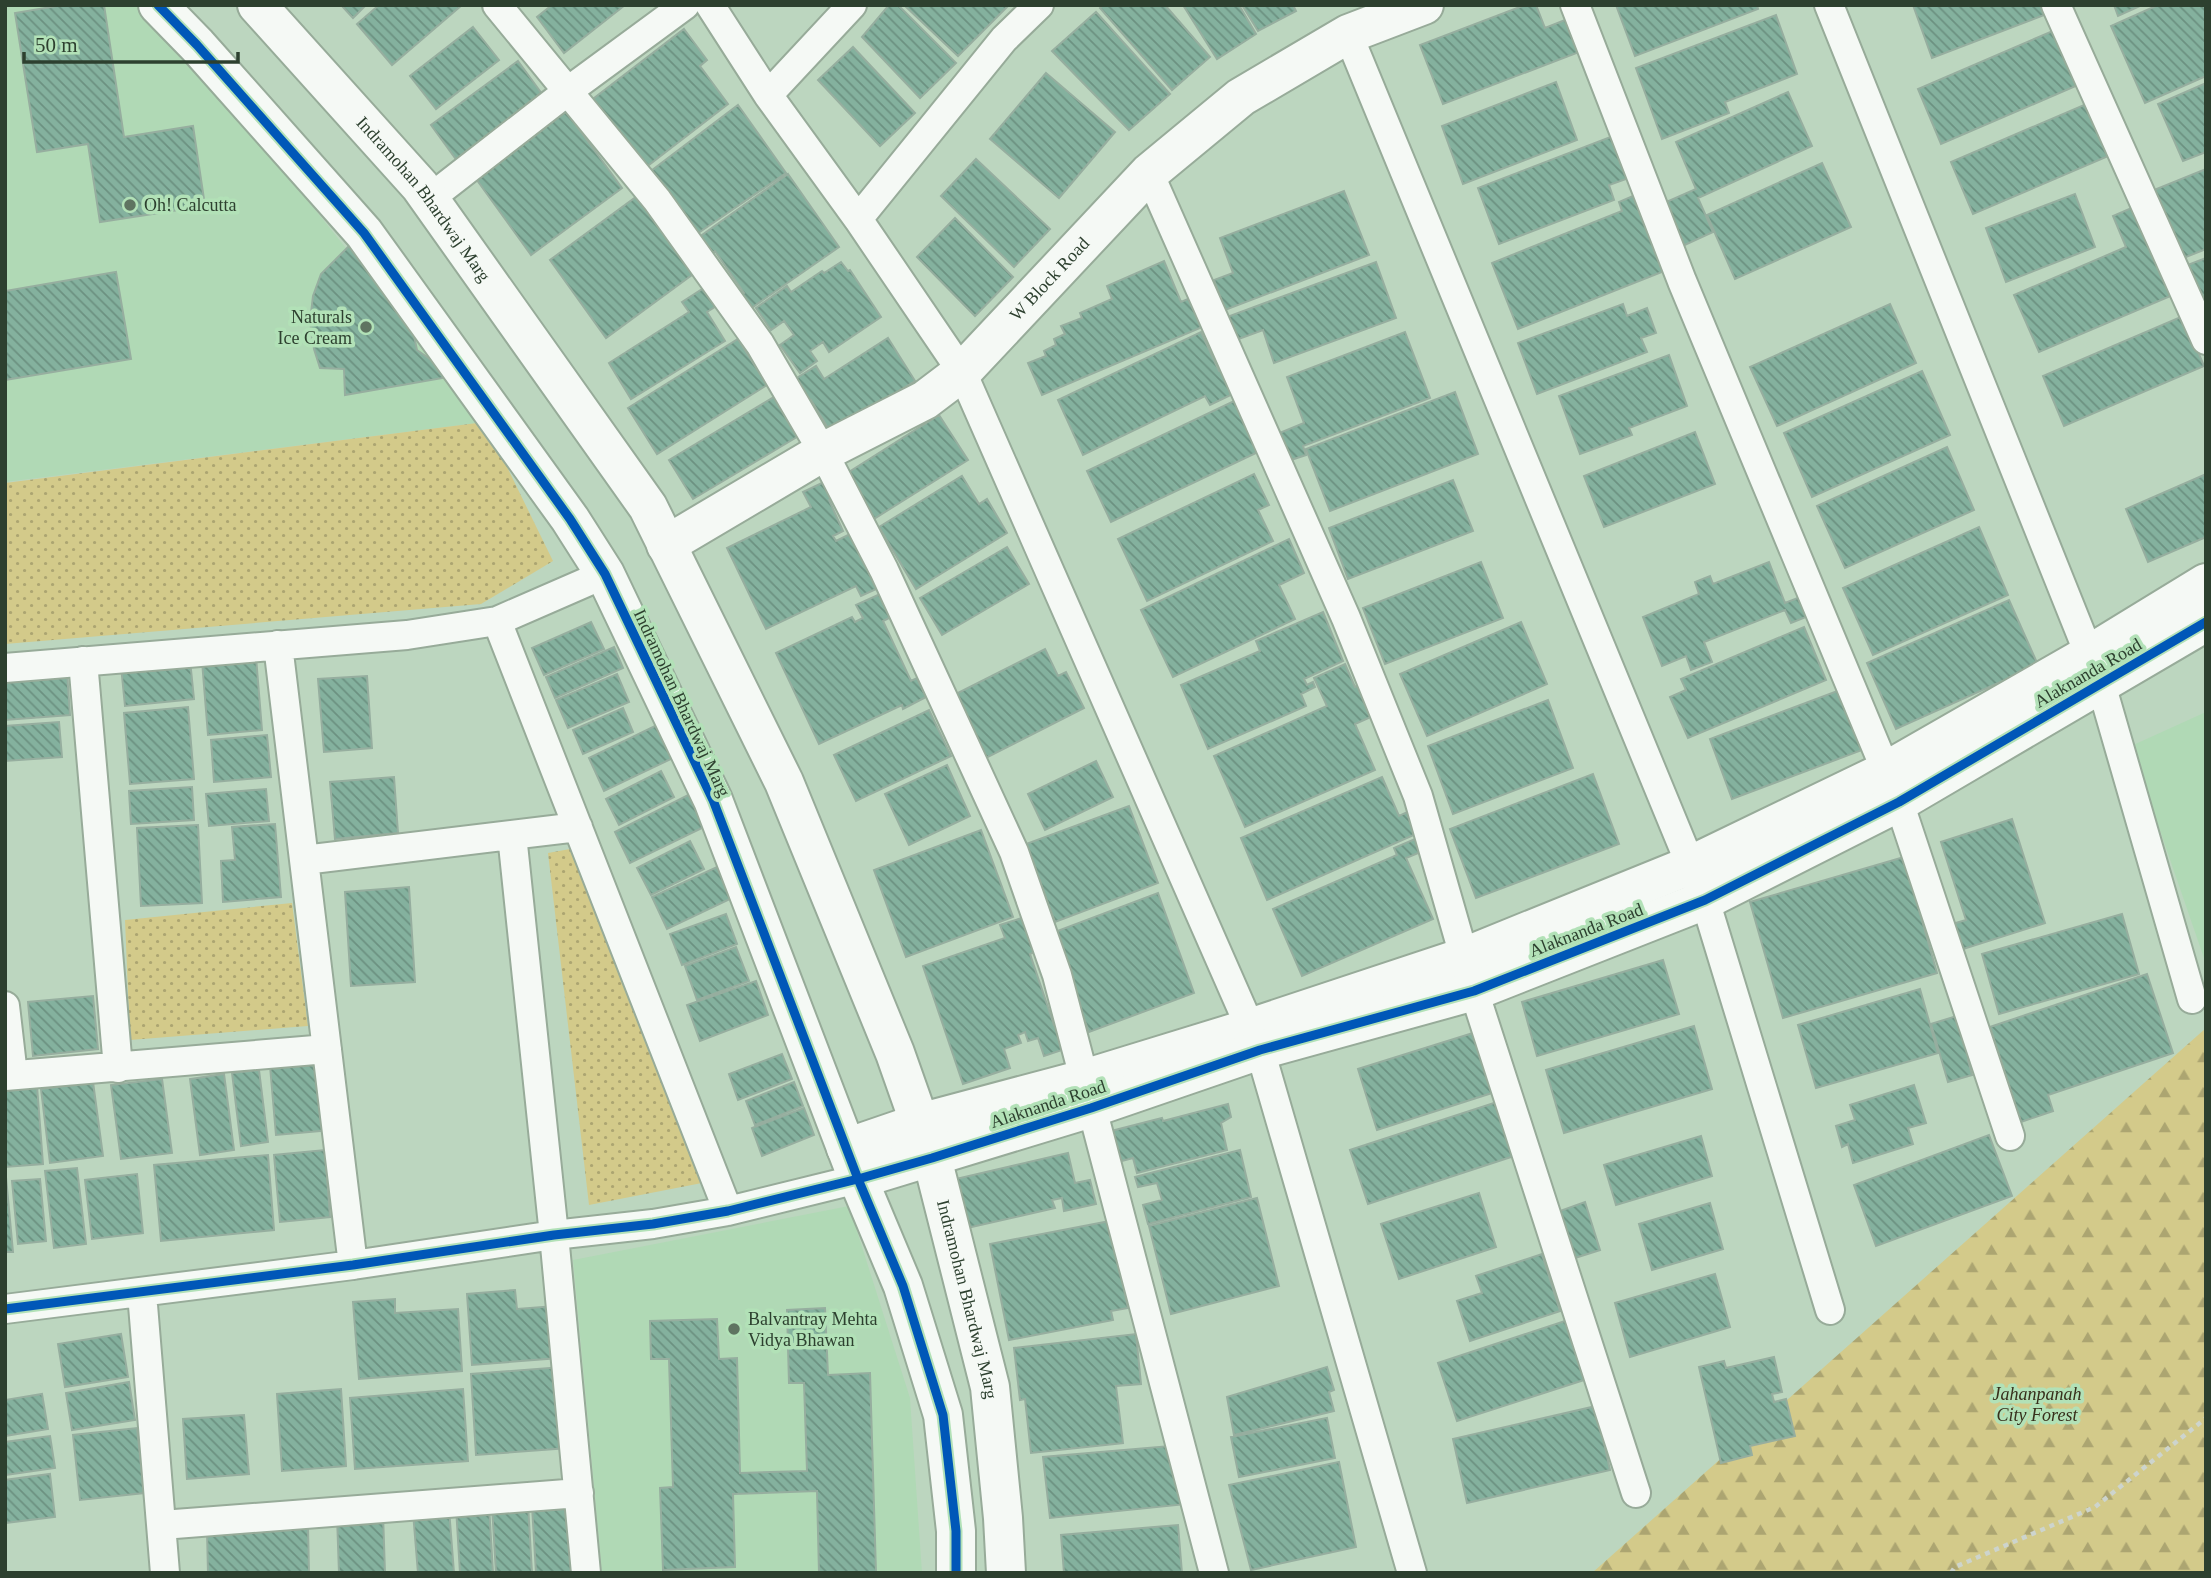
<svg xmlns="http://www.w3.org/2000/svg" width="2211" height="1578" font-family="Georgia,serif">
	<style>
		.built { fill: #b0d9b5 }
		.grass { fill: url(#grass-dots) }
		.forest { fill: url(#forest-firs) }
		.building { fill: url(#building-back-hatch); stroke: #96ae9f; stroke-width: 2 }
		.lines { fill: none; stroke-linecap: round; stroke-linejoin: round }
		.street-casing { stroke: #97ab99; stroke-width: 32 }
		.secondary-casing { stroke: #97ab99; stroke-width: 42 }
		.path { stroke: #cdd4cd; stroke-width: 4.5; stroke-dasharray: 5 5; stroke-linecap: butt }
		.street { stroke: #f5f9f5; stroke-width: 28 }
		.secondary { stroke: #f5f9f5; stroke-width: 38 }
		.cycleway-casing { stroke: #b2e1b7; stroke-width: 13 }
		.cycleway { stroke: #0057b8; stroke-width: 9 }
		.poi-dot { fill: #5f7461; stroke: #b2e1b7; stroke-width: 2.5 }
		.labels { text-anchor: middle; stroke-width: 7; stroke-linejoin: round; paint-order: stroke }
		.street-label { font-size: 18px; fill: #2d402f; stroke: #b2e1b7 }
		.poi-label { font-size: 18px; fill: #2d402f; stroke: #b2e1b7; text-anchor: start }
		.park-label { font-size: 18px; font-style: italic; fill: #372f1b; stroke: #b2e1b7 }
	</style>
	<defs>
		<pattern id="grass-dots" width="8" height="8" patternUnits="userSpaceOnUse" patternTransform="scale(1.75)"><rect width="8" height="8" fill="#d3ca8a"/><path d="M2 2h.1M6 6h.1" fill="none" stroke="#aca571" stroke-width="1.8" stroke-linecap="round"/></pattern>
		<pattern id="forest-firs" width="22" height="20" patternUnits="userSpaceOnUse" patternTransform="scale(1.75)"><rect width="22" height="20" fill="#d3ca8a"/><path d="M5 1l3.5 6h-7zM16 11l3.5 6h-7z" fill="#aca571"/></pattern>
		<pattern id="building-back-hatch" width="6" height="6" patternUnits="userSpaceOnUse" patternTransform="scale(1.75)"><rect width="6" height="6" fill="#84b19e"/><path d="M-1 5l2 2M0 0l6 6M5-1l2 2" fill="none" stroke="#6c9181"/></pattern>
	</defs>
	<rect width="100%" height="100%" fill="#bcd6bf"/>
	<!-- built -->
	<path class="built" d="M5 5H143L305 197 485 422 5 482Z
		M2206 712V964L2131 746Z
		M849 1206 910 1398 922 1573H602L573 1260Z"/>
	<!-- grass -->
	<path class="grass" d="M485 422 553 561 481 604 5 644V483Z
		M570 849 702 1183 589 1205 548 853Z
		M292 903 308 1026 130 1040 125 920Z"/>
	<!-- forest -->
	<path class="forest" d="M2206 1028V1573H1592L2144 1083Z"/>
	<!-- building -->
	<path class="building" d="M63 5H104L124 137 193 126 205 206 100 222 88 144 37 152 15 13Z
		M341 5H366L353 18Z
		M379 5H462L392 65 357 24Z
		M552 5H625L564 53 537 17Z
		M889 5H898L956 63 920 98 862 37Z
		M904 5H1009L958 56Z
		M1103 5H1165L1210 57 1172 90 1100 8Z
		M1183 5H1239L1256 34 1217 59Z
		M1242 5H1293L1296 11 1258 31Z
		M1525 5H1536L1545 28 1575 16 1587 49 1443 104 1420 45Z
		M1616 5H1757L1758 9 1635 56Z
		M1913 5H2050L2052 12 1932 58Z
		M2114 5H2142L2118 16Z
		M2158 5H2206V76L2145 103 2111 26Z
		M1096 12 1170 94 1129 130 1052 51Z
		M1776 15 1797 74 1725 102 1729 113 1662 139 1636 68Z
		M473 27 499 60 436 109 410 76Z
		M684 29 707 60 700 66 728 104 641 171 589 102Z
		M2055 30 2078 85 1941 144 1918 89Z
		M853 47 915 113 880 146 818 80Z
		M518 61 545 98 458 162 431 125Z
		M1046 73 1115 132 1059 198 990 139Z
		M1556 82 1577 140 1463 184 1442 126Z
		M2206 83V152L2183 161 2158 104Z
		M1788 92 1812 146 1698 198 1713 232 1674 250 1655 207 1696 189 1676 142Z
		M2091 102 2113 154 1973 214 1951 162Z
		M738 105 786 173 694 236 647 174Z
		M565 110 622 188 531 255 474 176Z
		M1613 136 1629 178 1609 185 1614 200 1499 244 1478 188Z
		M976 159 1050 229 1014 267 941 196Z
		M1822 163 1851 227 1735 279 1707 215Z
		M2206 169V249L2181 259 2154 190Z
		M788 174 839 247 750 309 741 295 744 293 715 251 707 256 695 240Z
		M1344 191 1369 255 1225 310 1214 280 1233 273 1220 238Z
		M1642 192 1672 268 1518 329 1492 263 1622 211 1619 202Z
		M640 194 696 272 606 338 550 260Z
		M2075 194 2095 247 2006 282 1986 228Z
		M2143 203 2180 292 2039 352 2014 295 2126 247 2113 216Z
		M955 218 1013 277 975 316 917 257Z
		M350 245 410 317 417 350 454 376 345 395 344 369 320 368 314 349 310 322 313 296 321 274Z
		M2206 258V317L2185 266Z
		M1164 261 1181 302 1195 296 1207 325 1042 395 1028 363 1046 356 1044 351 1056 345 1054 339 1065 334 1061 326 1082 318 1080 313 1112 299 1107 286Z
		M841 262 848 271 850 270 881 317 829 352 823 342 810 351 817 361 800 373 780 345 794 335 784 321 771 330 756 308 787 286 791 292 822 271 824 273Z
		M1376 262 1396 318 1274 363 1263 330 1236 340 1227 317Z
		M116 272 131 359 5 380V291Z
		M707 286 718 305 707 312 725 341 631 399 609 363 689 312 682 302Z
		M1623 304 1627 316 1647 308 1656 333 1641 338 1647 352 1537 394 1518 343Z
		M1890 304 1916 363 1777 426 1750 367Z
		M2183 316 2204 366 2064 426 2043 376Z
		M1201 332 1219 371 1227 367 1239 391 1210 405 1205 396 1083 455 1058 400Z
		M1405 332 1430 398 1303 446 1306 455 1288 461 1277 434 1304 423 1287 377Z
		M888 338 915 381 831 433 811 400 806 404 792 381 816 366 824 379Z
		M738 339 767 385 657 454 628 408Z
		M1669 355 1687 406 1629 428 1632 435 1580 454 1559 396Z
		M1922 371 1950 435 1812 497 1784 433Z
		M784 391 807 431 693 499 669 460Z
		M1455 392 1478 454 1330 511 1306 449Z
		M1234 401 1258 452 1111 522 1087 471Z
		M939 415 968 460 869 522 841 477Z
		M1695 432 1715 484 1604 527 1584 476Z
		M1947 447 1974 510 1845 568 1817 506Z
		M1254 474 1269 505 1258 510 1273 541 1147 601 1118 539Z
		M2206 474V537L2148 562 2126 509Z
		M962 476 979 504 987 499 1007 533 916 589 879 527Z
		M828 480 836 497 829 500 843 531 833 536 836 541 850 534 870 575 879 571 885 585 861 596 856 586 766 629 727 548 811 507 803 492Z
		M1453 480 1473 531 1348 579 1329 528Z
		M1979 527 2008 595 1873 655 1843 588Z
		M1289 539 1304 573 1279 585 1295 619 1173 677 1141 610Z
		M1007 547 1029 584 942 635 920 598Z
		M1481 562 1503 618 1385 664 1363 608Z
		M1769 562 1785 603 1808 594 1816 613 1791 623 1785 610 1704 642 1712 662 1691 670 1686 656 1662 666 1643 617 1699 594 1695 582 1710 576 1713 584Z
		M880 594 891 617 883 621 911 681 917 678 926 697 903 709 902 705 819 744 776 653 852 617 855 622 863 618 856 605Z
		M2009 600 2038 665 1896 729 1867 663Z
		M1323 612 1343 661 1304 679 1307 685 1313 682 1315 687 1301 694 1306 706 1208 749 1181 685 1260 651 1256 641Z
		M591 622 604 649 544 675 532 648Z
		M1521 622 1547 684 1427 736 1400 674Z
		M1804 627 1826 680 1688 738 1670 697 1686 690 1681 679Z
		M614 647 623 668 555 698 546 677Z
		M1045 649 1058 676 1066 672 1084 708 982 760 950 697Z
		M256 657 262 730 208 735 202 661Z
		M190 660 194 699 125 706 121 666Z
		M1345 664 1355 687 1360 685 1373 716 1355 724 1375 770 1245 827 1214 756 1327 706 1314 678Z
		M67 672 70 715 5 720V676Z
		M617 674 629 702 568 728 556 700Z
		M367 676 372 748 324 752 318 679Z
		M1840 690 1862 750 1732 799 1710 739Z
		M1548 700 1573 768 1453 814 1428 746Z
		M188 707 194 779 130 784 124 713Z
		M623 708 633 732 583 754 573 730Z
		M929 710 951 756 856 801 834 755Z
		M59 722 62 757 5 761V726Z
		M659 724 675 757 604 791 589 758Z
		M267 735 271 777 214 782 211 740Z
		M1096 761 1113 797 1045 830 1028 794Z
		M947 765 970 816 909 845 885 794Z
		M661 771 674 797 619 825 606 799Z
		M1593 774 1619 844 1476 898 1450 829Z
		M394 777 398 833 335 839 330 782Z
		M1382 777 1399 816 1416 808 1425 830 1267 900 1241 838Z
		M192 787 194 820 131 824 129 791Z
		M266 789 269 821 209 826 206 794Z
		M690 794 706 826 630 863 615 832Z
		M1129 806 1158 883 1055 922 1026 844Z
		M2012 819 2045 923 1957 951 1949 925 1966 920 1941 842Z
		M275 824 281 897 223 902 221 861 235 860 232 827Z
		M198 825 202 903 141 906 137 828Z
		M981 830 1013 917 906 957 874 870Z
		M1422 836 1428 849 1406 858 1433 919 1302 976 1273 909 1397 855 1394 848Z
		M690 841 704 869 651 895 637 868Z
		M1904 857 1937 973 1783 1018 1750 902Z
		M717 867 732 898 667 929 652 897Z
		M409 887 415 982 351 986 345 892Z
		M1158 893 1194 993 1089 1032 1052 933Z
		M726 914 737 944 682 965 670 934Z
		M2122 914 2139 974 1999 1014 1982 954Z
		M1031 915 1041 949 1030 954 1054 1025 1065 1021 1074 1046 1044 1056 1038 1038 1028 1041 1025 1032 1018 1035 1021 1043 1004 1049 1010 1068 963 1084 923 966 1005 938 1000 925Z
		M736 947 749 981 697 1000 685 966Z
		M1663 960 1679 1014 1537 1056 1522 1002Z
		M2147 974 2173 1053 2048 1095 2053 1111 2021 1122 1990 1027Z
		M756 981 768 1015 700 1041 687 1005Z
		M1920 989 1938 1053 1816 1088 1798 1025Z
		M93 996 98 1049 33 1056 28 1002Z
		M1960 1015 1972 1059 1968 1060 1972 1075 1948 1082 1931 1024Z
		M1694 1026 1712 1089 1564 1133 1546 1070Z
		M1476 1032 1495 1092 1377 1130 1358 1069Z
		M782 1054 792 1079 738 1100 729 1074Z
		M325 1062 331 1130 276 1135 270 1066Z
		M259 1070 268 1142 241 1146 232 1073Z
		M224 1074 234 1150 200 1155 190 1079Z
		M162 1079 172 1153 121 1159 111 1085Z
		M93 1082 103 1156 50 1163 41 1089Z
		M794 1082 803 1106 755 1125 746 1101Z
		M1914 1085 1926 1123 1908 1128 1913 1144 1853 1163 1848 1144 1842 1147 1836 1126 1855 1120 1850 1105Z
		M37 1086 43 1164 5 1167V1089Z
		M1500 1101 1517 1155 1368 1204 1350 1150Z
		M1228 1104 1231 1117 1221 1123 1227 1150 1137 1173 1133 1158 1118 1162 1111 1131 1162 1118 1163 1121Z
		M804 1108 814 1135 762 1156 752 1128Z
		M1989 1135 2012 1196 1876 1246 1854 1185Z
		M1701 1136 1712 1176 1616 1205 1604 1165Z
		M325 1150 330 1217 280 1222 274 1155Z
		M1240 1150 1251 1197 1148 1224 1143 1205 1162 1200 1157 1183 1138 1187 1135 1177Z
		M1068 1153 1075 1183 1090 1180 1096 1204 1064 1211 1062 1198 1052 1200 1055 1208 967 1228 956 1179Z
		M268 1155 274 1230 161 1241 154 1165Z
		M77 1168 86 1244 54 1248 45 1171Z
		M137 1174 143 1233 92 1239 85 1180Z
		M6 1177 13 1252H5V1177Z
		M40 1179 46 1241 18 1244 12 1181Z
		M1479 1193 1496 1247 1399 1279 1381 1224Z
		M1257 1198 1279 1286 1171 1314 1149 1226Z
		M1585 1202 1600 1250 1572 1259 1557 1212Z
		M1710 1203 1723 1249 1652 1270 1639 1224Z
		M1110 1221 1128 1308 1111 1311 1113 1320 1009 1340 990 1244Z
		M1542 1254 1560 1311 1470 1341 1457 1301 1482 1293 1476 1276Z
		M1715 1274 1730 1327 1630 1357 1615 1303Z
		M515 1290 517 1309 555 1306 559 1358 472 1365 467 1294Z
		M395 1299V1313L458 1309 462 1371 359 1379 353 1302Z
		M825 1308 828 1375 870 1373 876 1573H819L817 1491 733 1494 735 1567 663 1570 660 1488 673 1487 669 1359H651L650 1321 717 1319 719 1359 737 1358 740 1473 807 1471 804 1383H789L787 1310Z
		M1568 1320 1587 1379 1457 1421 1438 1363Z
		M121 1334 128 1377 65 1387 58 1344Z
		M1136 1334 1141 1384 1116 1386 1123 1443 1031 1453 1025 1399 1020 1400 1014 1348Z
		M1774 1357 1782 1392 1772 1394 1774 1402 1786 1399 1795 1436 1750 1446 1752 1455 1721 1463 1699 1367 1724 1361 1726 1368Z
		M562 1367 568 1448 476 1455 471 1374Z
		M1327 1367 1334 1390 1329 1392 1334 1411 1234 1435 1227 1397Z
		M129 1382 135 1420 72 1430 66 1393Z
		M341 1389 346 1466 282 1471 277 1394Z
		M463 1389 468 1461 355 1469 350 1398Z
		M42 1394 48 1429 5 1436V1400Z
		M1596 1406 1610 1470 1467 1503 1453 1439Z
		M244 1415 249 1474 187 1479 183 1419Z
		M1327 1418 1335 1458 1239 1477 1231 1437Z
		M137 1428 144 1493 80 1500 73 1435Z
		M50 1436 55 1468 5 1475V1442Z
		M1170 1446 1187 1504 1050 1518 1043 1457Z
		M1339 1462 1356 1547 1251 1570 1229 1485Z
		M50 1474 55 1517 5 1523V1480Z
		M574 1503 579 1573H536L532 1506Z
		M528 1504 532 1573H496L492 1506Z
		M489 1505 493 1573H460L456 1507Z
		M449 1509 454 1573H418L413 1512Z
		M383 1514 385 1573H339L337 1516Z
		M1178 1525 1182 1573H1064L1061 1535Z
		M308 1526 309 1573H208L207 1530Z"/>
	<g class="lines">
		<defs>
			<path id="street" d="M497 5 657 200 760 344 823 452 884 570 1014 852 1057 975 1214 1573
				M710 5 768 95 858 219 962 372 1260 1050 1412 1573
				M1575 5 1682 281 1899 802 2010 1136
				M1829 5 2101 684 2192 999
				M2056 5 2206 340
				M1348 34 1705 900 1830 1310
				M768 95 852 5
				M1149 173 1346 618 1418 796 1474 991 1636 1493
				M429 199 568 91 685 5
				M858 219 1004 39 1039 5
				M497 621 728 1211
				M278 645 353 1265
				M83 661 118 1068
				M5 668 407 635 497 621 605 574
				M512 835 554 1235 586 1573
				M304 860 578 827
				M5 1006 13 1075
				M5 1076 327 1049
				M142 1293 165 1573
				M5 1309 353 1265 554 1235 653 1224 728 1211 858 1179
				M162 1525 579 1493"/>
			<g id="secondary">
				<path d="M158 5 197 45 364 233 570 519 605 574 713 800 858 1179 903 1286 943 1415 956 1531V1573"/>
				<path id="s1" d="M257 5 420 186 648 507 784 782 895 1053 932 1158 990 1387 1003 1518 1006 1573"/>
				<path id="s2" d="M666 545 823 452 925 400 962 372 1149 173 1241 97 1348 34 1424 5"/>
				<path d="M846 1148 919 1123 1084 1079 1250 1028 1464 957 1691 865 1886 771 2090 654 2206 583"/>
				<path d="M858 1179 1091 1108 1260 1050 1474 991 1705 900 1899 802 2206 622"/>
			</g>
		</defs>
		<!-- street casing -->
		<use href="#street" class="street-casing"/>
		<!-- secondary casing -->
		<use href="#secondary" class="secondary-casing"/>
		<!-- path -->
		<path class="path" d="M1951 1573 1955 1567 2095 1507 2206 1418"/>
		<!-- street -->
		<use href="#street" class="street"/>
		<!-- secondary -->
		<use href="#secondary" class="secondary"/>
		<defs>
			<path id="cycleway" d="M158 5 197 45 364 233 570 519 605 574 713 800 858 1179 903 1286 943 1415 956 1531V1573
				M5 1309 353 1265 554 1235 653 1224 728 1211 858 1179 932 1158 1091 1108 1260 1050 1474 991 1705 900 1899 802 2206 622"/>
		</defs>
		<!-- cycleway casing -->
		<use href="#cycleway" class="cycleway-casing"/>
		<!-- cycleway -->
		<use href="#cycleway" class="cycleway"/>
	</g>
	<!-- markers -->
	<g class="poi-dot">
		<circle cx="130" cy="205" r="7"/>
		<circle cx="366" cy="327" r="7"/>
		<circle cx="734" cy="1329" r="7"/>
	</g>
	<g class="labels">
		<!-- street labels -->
		<g class="street-label">
			<text dy="6" stroke="none"><textPath href="#s1" startOffset="256">Indramohan Bhardwaj Marg</textPath></text>
			<text dy="6" stroke="none"><textPath href="#s2" startOffset="471">W Block Road</textPath></text>
			<text transform="translate(2088 673) rotate(-30)" y="6">Alaknanda Road</text>
			<text transform="translate(682 703) rotate(65)" y="6">Indramohan Bhardwaj Marg</text>
			<text transform="translate(1586 930) rotate(-21)" y="6">Alaknanda Road</text>
			<text transform="translate(1048 1104) rotate(-18)" y="6">Alaknanda Road</text>
			<text dy="6" stroke="none"><textPath href="#s1" startOffset="1494">Indramohan Bhardwaj Marg</textPath></text>
		</g>
		<!-- poi labels -->
		<g class="poi-label">
			<text x="144" y="211">Oh! Calcutta</text>
			<text x="352" y="323" text-anchor="end">Naturals<tspan x="352" dy="21">Ice Cream</tspan></text>
			<text x="748" y="1325">Balvantray Mehta<tspan x="748" dy="21">Vidya Bhawan</tspan></text>
		</g>
		<!-- park labels -->
		<g class="park-label">
			<text x="2037" y="1400">Jahanpanah<tspan x="2037" dy="21">City Forest</tspan></text>
		</g>
	</g>
	<!-- border -->
	<rect width="2211" height="1578" fill="none" stroke="#2d402f" stroke-width="14"/>
	<!-- scale -->
	<path d="M24 52v10h214v-10" fill="none" stroke="#2d402f" stroke-width="3.5"/>
	<text x="35" y="52" font-size="21" fill="#2d402f" stroke="#b2e1b7" stroke-width="5" paint-order="stroke">50 m</text>
</svg>
